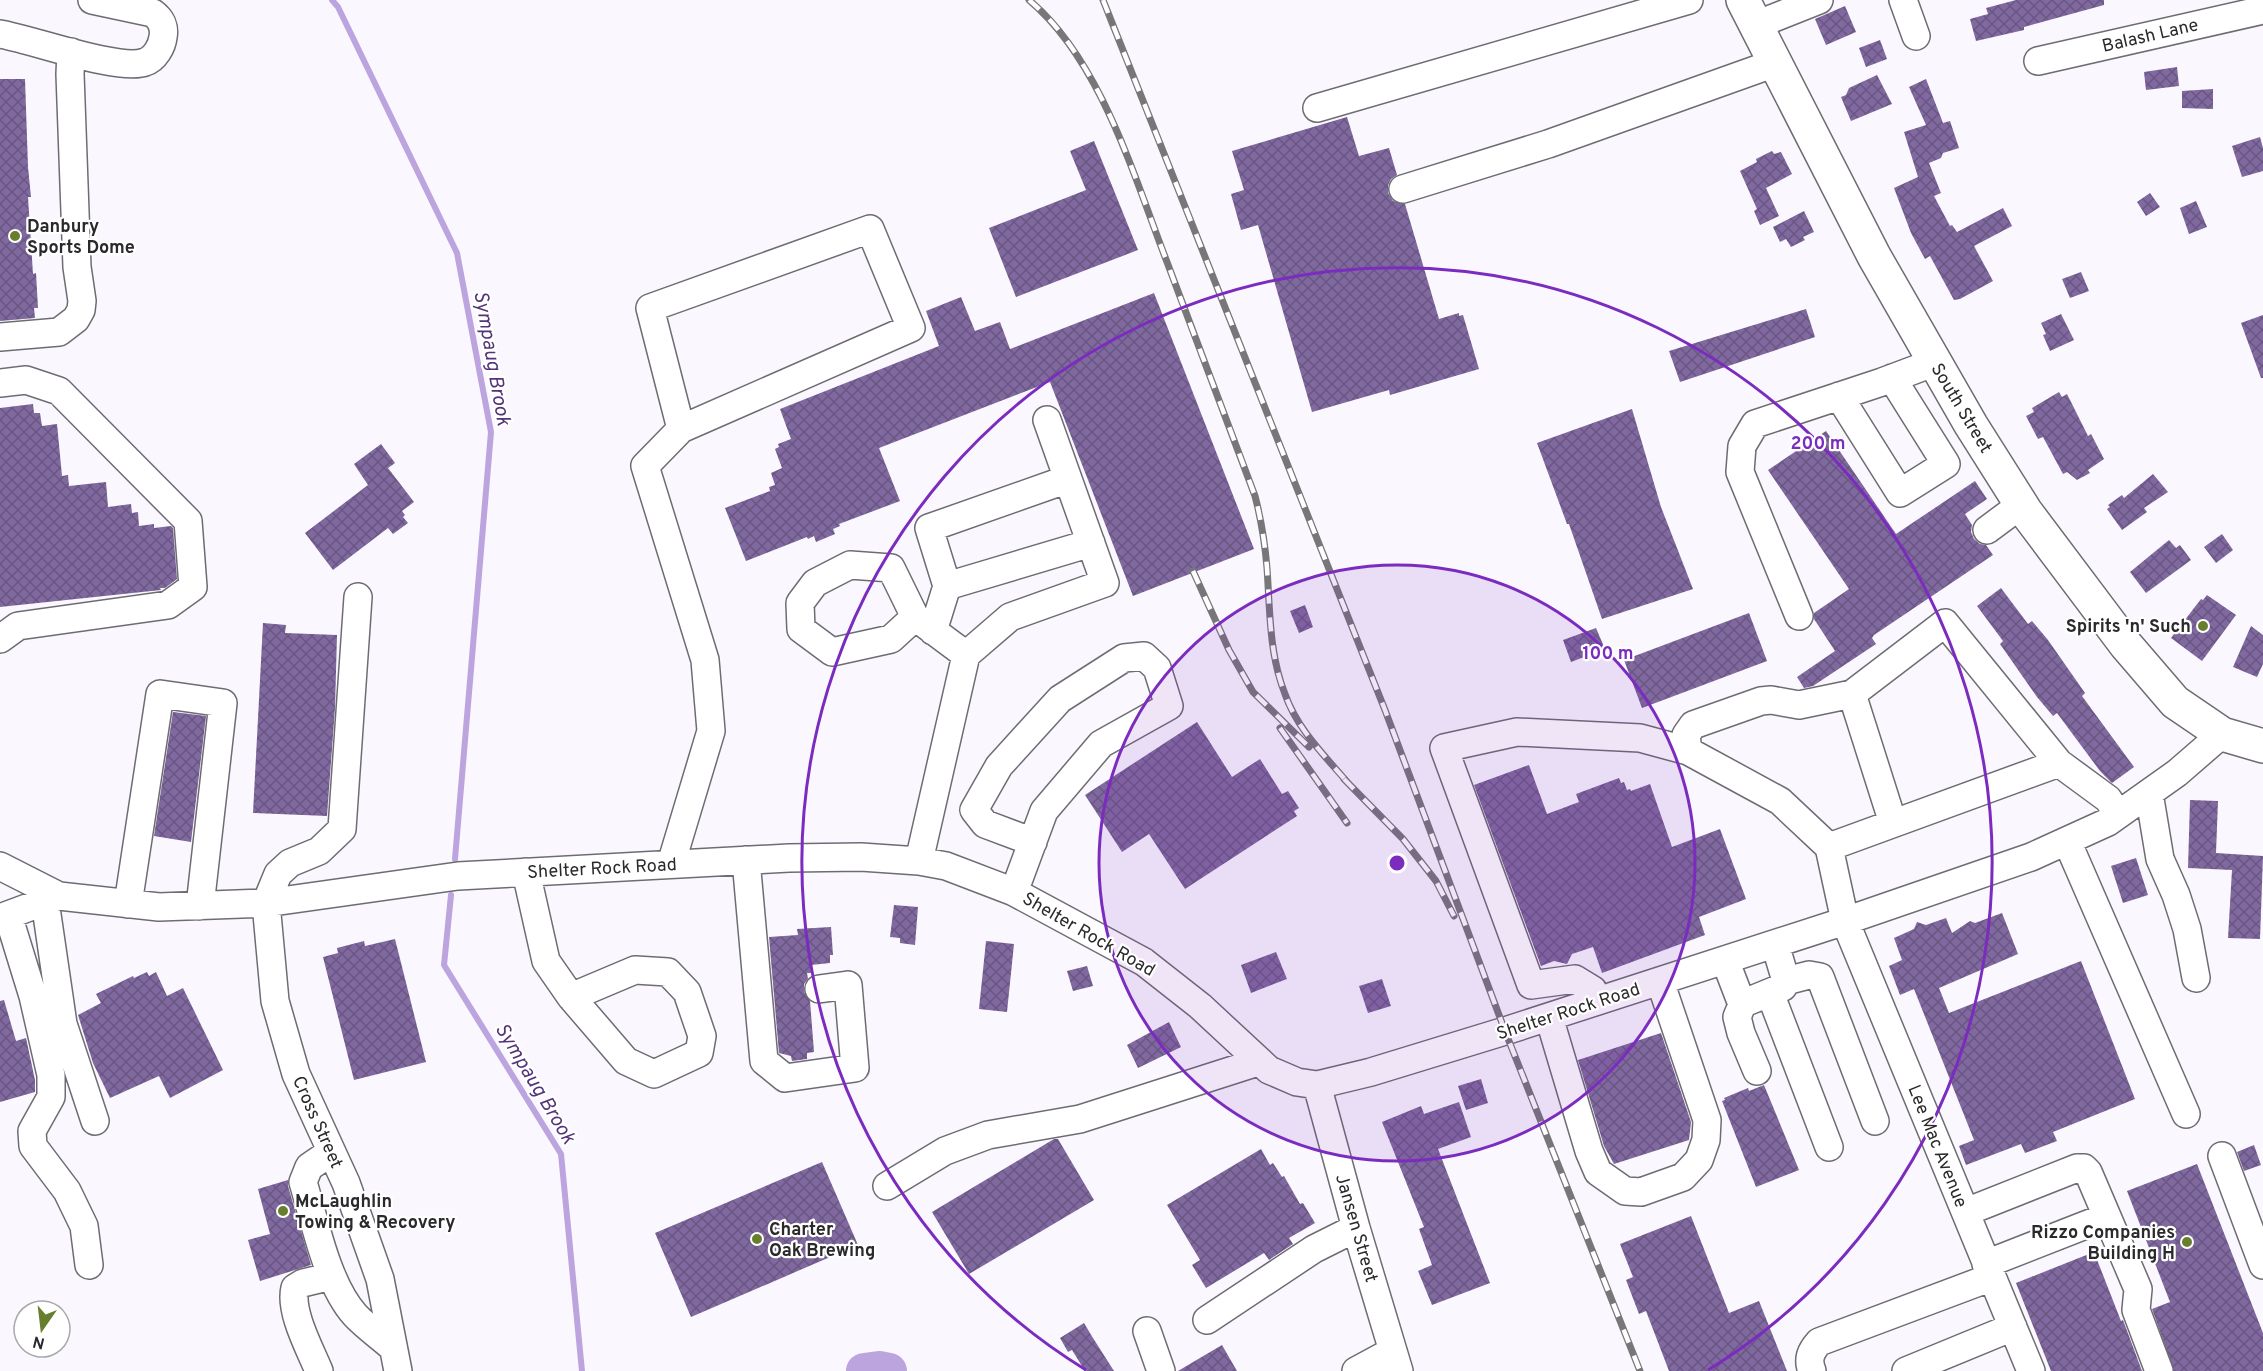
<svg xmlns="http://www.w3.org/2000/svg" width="2263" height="1371" font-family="Overpass,sans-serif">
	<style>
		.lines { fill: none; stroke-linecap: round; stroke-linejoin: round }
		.stream { stroke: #bca4de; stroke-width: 6 }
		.river { stroke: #bca4de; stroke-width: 36 }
		.building { fill: url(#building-cross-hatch) }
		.minor-casing { stroke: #6e6c72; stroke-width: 30 }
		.major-casing { stroke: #6e6c72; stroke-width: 36 }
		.minor { stroke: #fff; stroke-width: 27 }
		.major { stroke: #fff; stroke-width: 33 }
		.rail-casing { stroke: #777679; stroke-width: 7 }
		.rail { stroke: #fff; stroke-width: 4.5; stroke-dasharray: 14; stroke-linecap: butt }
		.ring { fill: none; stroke: #7b2cbf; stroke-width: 3 }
		.poi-dot { fill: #687e2f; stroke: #fff; stroke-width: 2 }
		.labels { text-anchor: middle; stroke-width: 4.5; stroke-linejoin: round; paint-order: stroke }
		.street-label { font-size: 18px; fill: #2a292b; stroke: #fff }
		.poi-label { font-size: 18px; font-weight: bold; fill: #2a292b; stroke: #fff; text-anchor: start }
		.water-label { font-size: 20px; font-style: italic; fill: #543479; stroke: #fff }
		.centre { fill: #7b2cbf; stroke: #fff; stroke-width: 3 }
		.ring-label { font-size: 18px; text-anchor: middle; font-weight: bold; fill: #7b2cbf; stroke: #fff; stroke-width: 4.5; stroke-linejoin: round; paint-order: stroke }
	</style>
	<defs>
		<pattern id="building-cross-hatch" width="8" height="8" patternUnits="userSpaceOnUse" patternTransform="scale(1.5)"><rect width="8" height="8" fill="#80699f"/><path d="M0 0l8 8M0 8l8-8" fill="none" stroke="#695682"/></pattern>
	</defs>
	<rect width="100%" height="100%" fill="#faf8fe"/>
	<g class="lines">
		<!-- stream -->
		<path class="stream" d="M332 0 338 7 457 253 491 432 455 859
			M451 895 444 965 561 1154 582 1371"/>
		<!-- river -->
		<path class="river" d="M864 1371 879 1369 889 1371"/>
	</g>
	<!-- building -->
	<path class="building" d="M2016 0H2104V5L2024 27V30L1976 41 1970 19 1988 14 1986 8Z
		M1845 6 1856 32 1826 45 1815 19Z
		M1880 40 1887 59 1866 67 1859 48Z
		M2177 67 2179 86 2146 90 2144 72Z
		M1877 75 1892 104 1851 121 1841 97 1846 95 1849 88Z
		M0 79H25L28 167 31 197H28L33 274 36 273 38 308H34L35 318 0 321Z
		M1926 79 1943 123 1950 121 1959 148 1943 153 1941 158 1929 163 1941 193 1934 196 1950 226 1952 225 1957 232 2003 208 2012 226 1974 246 1993 281 1960 299 1954 300 1930 256 1925 259 1911 233 1894 188 1918 177 1904 132 1926 125 1909 87Z
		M2213 89V109L2182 108V91Z
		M1347 117 1359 156 1389 148 1397 175 1391 179 1388 185V193L1393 201 1405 204 1439 319 1459 313V316L1463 315 1479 369 1390 395 1389 390 1312 412 1258 225 1241 230 1231 194 1244 190 1232 151Z
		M2260 137 2263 148V171L2242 177 2232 146Z
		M1094 141 1138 250 1016 297 989 228 1086 190 1070 151Z
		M1772 151 1774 154 1781 152 1792 174 1766 188 1779 216 1760 225 1754 211 1757 209 1740 171 1757 162 1756 159Z
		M2150 193 2160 207 2146 216 2137 202Z
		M2196 201 2207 227 2189 234 2180 208Z
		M1804 211 1814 232 1803 237 1805 240 1791 247 1786 239 1780 242 1773 227Z
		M2081 272 2089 291 2070 298 2062 279Z
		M1154 293 1254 549 1133 596 1050 382 879 448 900 501 839 524 840 526 833 529 835 534 816 542 814 536 808 539 807 537 746 561 725 508 770 491 769 487 775 485 771 473 782 468 775 449 779 447 778 444 791 439 780 409 939 346 926 311 961 297 975 331 1000 322 1010 349Z
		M1806 309 1815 337 1680 382 1669 351Z
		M2061 314 2074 340 2050 351 2043 335 2046 334 2041 323Z
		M2263 315V378H2261L2241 323Z
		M2059 392 2062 397 2067 394 2088 436 2091 434 2104 459 2088 470 2090 473 2077 480 2067 472 2063 474 2043 437 2038 439 2026 416 2034 412 2032 408Z
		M33 404 34 413H40L42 426 57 424 62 476 68 475 69 486 106 482 108 507 131 504 132 513 138 512 139 526 154 524V528L171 526 173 528 177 579 165 588H160L161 590 0 607V408Z
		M1632 409 1661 507 1693 589 1602 619 1569 524H1567L1537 443Z
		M1826 431 1896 534 1975 481 1987 499 1965 514 1972 525 1971 532 1974 539 1980 544 1986 545 1993 555 1874 635 1872 638 1876 644 1813 686 1804 688 1797 677 1835 651 1814 619V613L1849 589 1768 470Z
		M381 444 395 463 388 468 414 502 402 511 405 515 403 517 408 523 393 534 388 528 333 570 305 533 368 485 354 464Z
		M2153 474 2168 492 2144 508 2147 512 2122 530 2107 509 2110 507 2108 505 2122 495 2124 498Z
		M2222 534 2233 550 2216 563 2204 547Z
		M2169 540 2176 548 2180 545 2191 560 2146 593 2130 572Z
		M2001 588 2028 624 2032 621 2048 640 2085 693 2082 696 2134 767 2112 783 2100 771 2057 713 2053 716 2037 697 2000 644 2003 641 1977 606Z
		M2207 595 2236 615 2202 661 2171 638 2201 599 2203 600Z
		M1305 605 1313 627 1299 633 1290 611Z
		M1749 613 1767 661 1642 708 1624 660Z
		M263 623 286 625 285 633 337 635 335 708 327 816 253 813Z
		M2251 626 2263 635V664L2257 677 2233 667Z
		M1596 628 1605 649 1571 662 1563 640Z
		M173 712 206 716 191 842 154 836Z
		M1197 722 1232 777 1260 759 1282 794 1288 791 1299 808 1294 811 1297 816 1185 889 1149 834 1122 852 1085 795Z
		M1529 765 1547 814 1579 802 1576 794 1619 778 1621 783 1624 782 1627 790 1630 789 1631 791 1650 784 1672 847 1720 829 1746 899 1699 917 1705 935 1602 973 1593 947 1572 954 1567 964 1554 961 1541 966 1474 785Z
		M2190 800 2218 801 2216 853 2263 856 2260 939 2228 938 2232 870 2188 868Z
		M2136 858 2148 895 2123 903 2111 866Z
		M894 905 918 907 915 945 900 943V938L890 937Z
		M2002 913 2018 954 1939 988 1949 1013 2081 961 2135 1099 2053 1132 2057 1141 2025 1153 2021 1144 1966 1165 1959 1146 1974 1140 1914 989 1900 995 1889 966 1902 960 1894 938 1914 929 1917 922 1926 925 1946 918 1952 933 1970 921 1975 923Z
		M831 927 833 955H830V963L811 965V973H807L808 979 804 984V992L810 1001 814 1052 807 1053V1059L792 1061 791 1056 779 1053 769 937 798 935 797 929Z
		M395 939 426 1062 354 1080 323 957 338 953 337 948 364 941 365 946Z
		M986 941 1014 944 1007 1012 979 1009Z
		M1276 952 1287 979 1251 993 1241 965Z
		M1087 966 1093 986 1073 991 1067 971Z
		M147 972 149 976 156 972 167 996 183 988 223 1070 170 1098 159 1076 110 1098 93 1063 78 1015 101 1003 96 994 133 976 134 978Z
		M1382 979 1391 1006 1368 1013 1359 986Z
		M4 1000 16 1041 26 1038 35 1080V1092L0 1102V1001Z
		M1169 1022 1181 1047 1138 1068 1127 1045Z
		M1661 1033 1691 1122 1689 1140 1614 1164 1604 1146 1578 1060Z
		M1481 1079 1488 1103 1466 1110 1458 1086Z
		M1764 1085 1799 1170 1756 1187 1722 1101 1725 1100 1724 1098 1748 1088 1749 1091Z
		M1459 1102 1471 1137 1438 1149 1490 1283 1432 1305 1418 1271 1432 1265 1419 1229 1424 1227 1382 1122 1421 1106 1424 1114Z
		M1054 1139H1058L1094 1200 969 1274 932 1212Z
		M2254 1145 2261 1165 2244 1171 2237 1152Z
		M1261 1149 1270 1165 1273 1163 1282 1177 1284 1176 1300 1204 1303 1203 1315 1223 1289 1238 1293 1244 1269 1260 1264 1253 1206 1288 1192 1265 1200 1260 1167 1205Z
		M822 1162 858 1245 691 1317 655 1233Z
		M2197 1164 2263 1333V1371H2174L2152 1309 2170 1302 2127 1191Z
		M288 1180V1186L311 1265 260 1281 248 1240 270 1234 258 1189Z
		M1691 1216 1729 1313 1759 1301 1787 1371H1669L1646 1311 1639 1314 1626 1280 1633 1277 1620 1244Z
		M2094 1252 2121 1321 2123 1320 2142 1371H2051L2016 1283Z
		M1084 1323 1093 1338 1114 1371H1085L1072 1350 1068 1352 1060 1338Z
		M1222 1345 1237 1371H1178L1205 1355Z"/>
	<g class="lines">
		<defs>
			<path id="minor" d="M1903 0 1916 36
				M1756 25 1819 0
				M0 34C31 39 120 72 145 62 155 59 162 46 163 37 165 27 161 19 153 13L92 0
				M2038 61 2263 10
				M1317 108 1689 0
				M1403 189 1548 144 1775 63
				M0 337 59 332 76 319 81 310 82 301 77 267 70 74 71 52
				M0 383 26 380 59 391 188 521 193 587 168 605 18 626 0 639
				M1839 396 1900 493 1946 464 1892 378
				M1987 530 2022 504
				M947 586 929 528 1068 479
				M358 597 342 829 319 851 290 863 278 874 266 903 275 1001 296 1074 346 1183 380 1279 398 1371
				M1799 616 1740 472 1742 446 1755 424 1882 382 1922 367 1934 360
				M915 617 891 568 850 565 815 583 800 603 801 629 832 652 891 639 915 617 966 655
				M933 631 947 586 1091 543
				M1852 694 1799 705 1771 700 1761 701 1693 725 1686 735 1688 751 1780 801 1829 847 1845 921 2031 1371
				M2149 793 2160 859 2176 895 2187 929 2196 978
				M1893 823 1852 694 1945 623 2059 763
				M2067 841 2186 1114
				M1829 847 2059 763 2108 799 2118 814
				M746 860 764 1061 785 1078 855 1068 848 985 819 989
				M919 861 966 655 1010 617 1105 583 1047 420
				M671 864 711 731 705 660 645 466 681 429 911 328 870 229 650 308 681 429
				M0 866 59 896
				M526 872 546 961 571 997 626 1061 654 1074 699 1053 702 1036 687 992 668 972 635 970 571 997
				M1014 892 1044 811 1101 744 1169 706 1157 668 1144 656 1124 658 1060 699 999 766 974 810 985 824 1033 842
				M45 901 63 1024 95 1121
				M128 904 160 694 223 703 200 906
				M8 915 33 996 51 1075V1097L32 1131 33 1146 67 1191 84 1226 89 1265
				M0 918 59 896 159 907 266 903 458 876 789 858 861 857 919 861 946 866 1014 892 1144 962 1200 1006 1269 1070 1297 1082 1317 1085 1371 1072 1505 1031 1845 921 2031 857 2108 822 2177 773 2222 734
				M1725 960 1740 999 1749 1001 1783 987 1786 981 1775 944
				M1786 981 1809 975 1820 977 1875 1121
				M1770 993 1829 1147
				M1744 1000 1737 1017 1741 1033 1757 1071
				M1597 1001 1593 990 1575 979 1531 985 1444 748 1517 732 1640 738 1688 751
				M1549 1017 1589 1151 1598 1172 1625 1191 1641 1192 1683 1177 1699 1160 1706 1140 1707 1120 1660 981
				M1317 1085 1356 1228 1399 1371
				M331 1152 309 1167 303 1182C315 1222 327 1284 355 1315 366 1327 381 1337 393 1348
				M2222 1156 2263 1265
				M887 1186 945 1151 988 1135 1080 1119 1258 1062
				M1966 1212 2077 1168H2084L2088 1172 2138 1289 2136 1310 2159 1371
				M1986 1264 2106 1217
				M1207 1320 1314 1249 1356 1228
				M1147 1331 1161 1371
				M319 1371C310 1349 289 1311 295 1288L303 1283 332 1276
				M1356 1371 1393 1351
				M1812 1371C1807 1359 1811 1351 1819 1342L1992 1277
				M1906 1371 2013 1327"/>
			<path id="major" d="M1743 0 1874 256 1971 425 2026 512 2126 645 2175 702 2222 734 2263 746"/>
		</defs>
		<!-- minor casing -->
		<use href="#minor" class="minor-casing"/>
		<!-- major casing -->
		<use href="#major" class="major-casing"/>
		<!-- minor -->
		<use href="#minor" class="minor"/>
		<!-- major -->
		<use href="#major" class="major"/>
		<defs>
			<path id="rail" d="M1029 0C1101 60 1134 177 1167 262 1196 340 1226 418 1255 496 1261 519 1265 544 1267 568 1270 610 1269 654 1285 694 1297 729 1325 756 1348 783
				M1103 0 1385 710 1505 1031 1640 1371
				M1193 571 1229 650 1253 692 1309 747
				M1280 728 1347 823
				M1344 779 1403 839 1436 881 1454 916"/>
		</defs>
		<!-- rail casing -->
		<use href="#rail" class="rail-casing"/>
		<!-- rail -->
		<use href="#rail" class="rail"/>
	</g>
	<!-- distance rings -->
	<circle cx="1397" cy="863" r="298" fill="#7b2cbf" fill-opacity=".12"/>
	<g class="ring">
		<circle cx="1397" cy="863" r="298"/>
		<path d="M1086 1370A595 595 0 1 1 1708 1370"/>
	</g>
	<!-- markers -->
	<g class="poi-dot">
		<circle cx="15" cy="236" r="6"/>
		<circle cx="2203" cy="626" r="6"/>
		<circle cx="283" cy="1211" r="6"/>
		<circle cx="757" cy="1239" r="6"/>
		<circle cx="2187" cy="1242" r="6"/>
	</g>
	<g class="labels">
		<!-- street labels -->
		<g class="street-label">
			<text transform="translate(2150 35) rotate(-13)" y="6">Balash Lane</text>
			<text transform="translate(1962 408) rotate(59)" y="6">South Street</text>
			<text transform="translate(602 868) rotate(-3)" y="6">Shelter Rock Road</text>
			<text transform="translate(1089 934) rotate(30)" y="6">Shelter Rock Road</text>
			<text transform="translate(1568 1011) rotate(-18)" y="6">Shelter Rock Road</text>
			<text transform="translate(318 1122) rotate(66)" y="6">Cross Street</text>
			<text transform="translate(1938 1146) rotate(68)" y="6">Lee Mac Avenue</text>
			<text transform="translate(1357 1228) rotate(74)" y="6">Jansen Street</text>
		</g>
		<!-- poi labels -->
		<g class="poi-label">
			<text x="27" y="232">Danbury<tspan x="27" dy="21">Sports Dome</tspan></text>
			<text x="2191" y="632" text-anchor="end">Spirits 'n' Such</text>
			<text x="295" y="1207">McLaughlin<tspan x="295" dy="21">Towing &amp; Recovery</tspan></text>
			<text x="769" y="1235">Charter<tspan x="769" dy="21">Oak Brewing</tspan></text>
			<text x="2175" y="1238" text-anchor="end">Rizzo Companies<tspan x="2175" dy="21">Building H</tspan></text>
		</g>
		<!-- water labels -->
		<g class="water-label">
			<text transform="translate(493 358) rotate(80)" y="7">Sympaug Brook</text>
			<text transform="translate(536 1083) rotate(59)" y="7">Sympaug Brook</text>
		</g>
	</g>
	<circle cx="1397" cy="863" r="9" class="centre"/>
	<g class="ring-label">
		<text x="1818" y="449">200 m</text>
		<text x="1608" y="659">100 m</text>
	</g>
	<!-- north arrow -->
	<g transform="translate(42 1329) rotate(194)"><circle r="28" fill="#ffffff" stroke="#aaa9aa" stroke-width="1.5"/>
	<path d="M0-4.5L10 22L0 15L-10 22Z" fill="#687e2f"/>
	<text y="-9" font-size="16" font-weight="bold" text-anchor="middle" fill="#2a292b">N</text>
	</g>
</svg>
